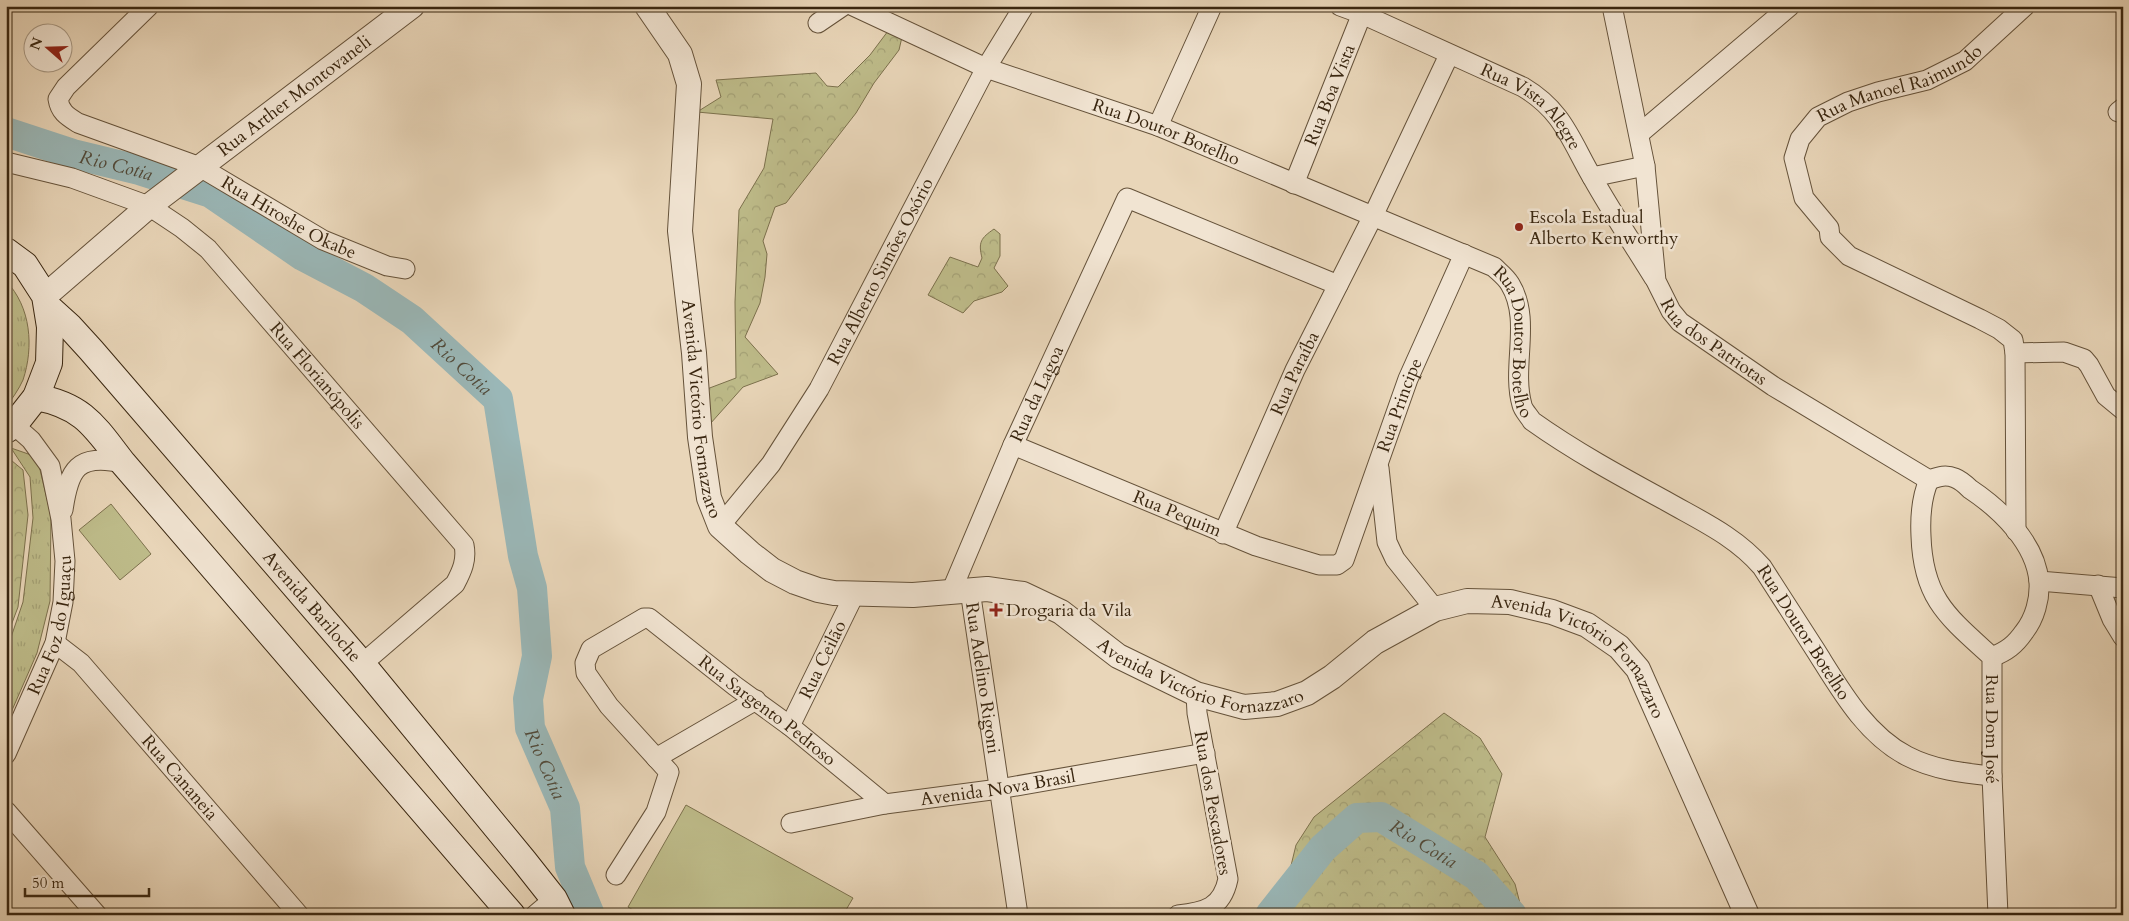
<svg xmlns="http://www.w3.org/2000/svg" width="2129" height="921" font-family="Cardo,serif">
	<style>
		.forest { fill: url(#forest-crowns); stroke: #7c714d }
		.park { fill: url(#park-tufts); stroke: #7c714d }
		.pitch { fill: #bebc8a; stroke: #7c714d }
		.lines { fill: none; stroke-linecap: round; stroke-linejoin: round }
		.river { stroke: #9ab7b7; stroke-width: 30 }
		.minor-casing { stroke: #65523a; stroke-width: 21 }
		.tertiary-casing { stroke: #65523a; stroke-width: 26 }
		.secondary-casing { stroke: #392610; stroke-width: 28 }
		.minor { stroke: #f1e4d2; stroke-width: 19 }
		.tertiary { stroke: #f1e4d2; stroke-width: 24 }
		.secondary { stroke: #f1e4d2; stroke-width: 26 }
		.poi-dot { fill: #8f2418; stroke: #f1e4d2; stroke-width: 2 }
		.labels { text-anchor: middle; stroke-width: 5; stroke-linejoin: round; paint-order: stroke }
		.street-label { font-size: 18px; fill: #392610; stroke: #f1e4d2 }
		.poi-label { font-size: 18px; fill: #392610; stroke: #f1e4d2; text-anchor: start }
		.water-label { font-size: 19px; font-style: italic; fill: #514a3a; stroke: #f1e4d2 }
	</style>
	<defs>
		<pattern id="forest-crowns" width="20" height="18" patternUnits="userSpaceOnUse" patternTransform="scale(1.25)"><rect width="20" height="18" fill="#bebc8a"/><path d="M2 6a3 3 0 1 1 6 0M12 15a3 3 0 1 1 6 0" fill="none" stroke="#a4a176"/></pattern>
		<pattern id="park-tufts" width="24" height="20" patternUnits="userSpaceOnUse" patternTransform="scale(1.25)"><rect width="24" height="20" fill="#bebc8a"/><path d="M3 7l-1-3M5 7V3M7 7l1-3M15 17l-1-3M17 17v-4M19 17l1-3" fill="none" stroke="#a4a176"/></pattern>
	</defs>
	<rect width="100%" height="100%" fill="#e9d6b9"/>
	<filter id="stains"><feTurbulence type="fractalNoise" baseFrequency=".004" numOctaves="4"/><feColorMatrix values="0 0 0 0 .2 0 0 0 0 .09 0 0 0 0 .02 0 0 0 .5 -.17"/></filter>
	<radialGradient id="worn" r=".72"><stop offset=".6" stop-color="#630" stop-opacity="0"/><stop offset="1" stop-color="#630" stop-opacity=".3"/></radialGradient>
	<!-- forest -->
	<path class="forest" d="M888 31 902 37 899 50 874 83 856 113 786 203 775 207 763 241 767 254 765 277 760 303 745 337 778 374 743 387 710 424 707 389 736 378 735 302 739 210 764 168 773 119 697 112 721 97 716 80 816 73 827 86 838 87 870 55Z
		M994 229 1000 234V256L994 268 1008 286 1002 292 974 301 963 313 928 295 950 257 978 267 982 258C978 242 981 238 994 229Z
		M6 456 23 470 28 515 18 607 6 639Z
		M1444 713 1480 738 1502 774 1485 837 1515 884 1523 915H1279L1296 845 1314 817Z"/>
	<!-- park -->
	<path class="park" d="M6 281C31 307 34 347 23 380 19 389 12 399 6 407Z
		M11 448 37 457 51 516 50 601 37 653 6 724V652L23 602 33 518 30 477Z"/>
	<!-- pitch -->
	<path class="pitch" d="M111 504 151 554 120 580 79 530Z
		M686 805 853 898 843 915H642L628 907Z"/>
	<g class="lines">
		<!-- river -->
		<g class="river">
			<path id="s1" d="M6 132 73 154 139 170 211 193 303 256 364 288 412 320 498 399 523 556 532 588 537 656 528 699 530 728 565 808 570 867 590 915"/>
			<path id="s2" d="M1270 915 1323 848 1357 818 1381 817 1477 876 1512 915"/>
		</g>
		<defs>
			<g id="minor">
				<path id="s3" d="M149 6 66 87 58 99C60 112 67 116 78 123L200 167 323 240 387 266 405 269"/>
				<path id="s4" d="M853 6 986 68 1158 126 1494 267C1499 272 1506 277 1510 284 1532 320 1511 366 1522 405 1523 410 1529 416 1532 421 1574 451 1620 476 1666 501 1701 521 1735 536 1762 567 1780 595 1798 623 1816 651 1840 689 1865 734 1907 756 1934 770 1963 773 1992 776"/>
				<path id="s5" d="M1340 6 1362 14 1523 87C1563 111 1570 139 1592 177 1611 211 1633 244 1654 278"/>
				<path id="s6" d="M1612 6 1645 166 1656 281 1671 311 1680 322 1773 386 1929 480C1938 477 1945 474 1955 478 1960 480 1966 485 1970 489 2000 509 2036 543 2039 582 2040 599 2035 618 2024 632 2015 645 2007 651 1992 657"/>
				<path d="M818 23 843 6"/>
				<path d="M2118 112 2123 108"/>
				<path d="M1158 126 1212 6"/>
				<path d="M1639 134 1790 6"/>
				<path id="s7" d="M6 162 72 178 149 206 182 228 208 249 464 545C467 560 462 571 455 584L362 664"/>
				<path d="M1592 177 1645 166"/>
				<path id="s8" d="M1294 184 1365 6"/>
				<path d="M2015 353 2064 352 2084 359 2089 365 2106 396 2123 410"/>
				<path id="s9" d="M1013 445 1256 546 1319 565H1337L1344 560 1408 379 1464 254"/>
				<path d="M1379 468 1387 542 1395 559 1435 609"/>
				<path id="s10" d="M1929 480C1921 498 1920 516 1921 536 1923 599 1948 617 1992 657V776L1998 915"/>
				<path d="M63 510C69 469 77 453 123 463"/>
				<path id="s11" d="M720 526 771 464 819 389 986 68 1024 6"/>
				<path id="s12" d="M2016 531 2015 353 2013 340 1999 329 1980 319 1849 256 1830 237 1829 228 1804 198 1794 158 1800 139 1818 117 1848 102 1878 92 1927 80 1965 61 2025 6"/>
				<path id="s13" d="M1223 534 1295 370 1373 216 1449 55"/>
				<path d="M2039 581 2123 588"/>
				<path d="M2098 585 2112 619 2123 637"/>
				<path id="s14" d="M970 590 1018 915"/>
				<path id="s15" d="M951 592 1013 445 1127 198 1338 285"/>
				<path id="s16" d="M55 643 81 663 299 915"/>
				<path id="s17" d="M790 726 855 593"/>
				<path id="s18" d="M6 754 55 643 63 602 65 561 61 519 50 466 31 440 14 425"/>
				<path d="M656 758 756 700"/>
				<path d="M6 811 97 915"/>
				<path id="s19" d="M791 823 885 804 999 789 1205 753"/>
				<path id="s20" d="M616 875 656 812 669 772 609 706 586 673 585 663 591 649 644 618H649L735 686 790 726 885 804"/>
				<path d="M535 915 554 899"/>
				<path d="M1178 915C1205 912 1222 908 1228 879L1197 713 1196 694"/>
			</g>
			<g id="tertiary">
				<path id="s21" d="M647 6 680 54 689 84 680 231 694 353 700 437 709 498 720 526 750 553 772 570 795 582 818 590 834 593 913 595 987 589 1023 594 1061 612 1118 656 1196 694 1244 707 1277 704 1307 693 1332 677 1375 642 1435 609 1467 601 1510 602 1552 612 1587 625 1619 647 1638 669 1747 915"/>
				<path id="s22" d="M45 296 149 206 412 6"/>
			</g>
			<g id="secondary">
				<path d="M6 251 25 265 45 296 50 327 49 363 36 397 14 425 6 430"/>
				<path id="s23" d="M49 308 70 327 91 350 362 664 524 861 554 899 562 915"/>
				<path d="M36 397C84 406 95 427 123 463L512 915"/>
			</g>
		</defs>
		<!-- minor casing -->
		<use href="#minor" class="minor-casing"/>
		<!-- tertiary casing -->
		<use href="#tertiary" class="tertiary-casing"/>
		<!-- secondary casing -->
		<use href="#secondary" class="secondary-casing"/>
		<!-- minor -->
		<use href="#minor" class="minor"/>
		<!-- tertiary -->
		<use href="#tertiary" class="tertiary"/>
		<!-- secondary -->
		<use href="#secondary" class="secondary"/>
	</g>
	<!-- markers -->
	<g class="poi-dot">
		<circle cx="1519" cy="227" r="5"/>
		<path d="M993.5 602.5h5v5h5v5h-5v5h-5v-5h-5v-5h5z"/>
	</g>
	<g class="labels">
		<!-- street labels -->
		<g class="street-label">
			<text dy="6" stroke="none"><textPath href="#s12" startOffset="629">Rua Manoel Raimundo</textPath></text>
			<text dy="6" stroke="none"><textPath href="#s8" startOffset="96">Rua Boa Vista</textPath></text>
			<text dy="6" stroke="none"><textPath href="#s22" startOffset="320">Rua Arther Montovaneli</textPath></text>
			<text dy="6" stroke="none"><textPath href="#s5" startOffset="219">Rua Vista Alegre</textPath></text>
			<text dy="6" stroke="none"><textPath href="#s4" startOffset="338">Rua Doutor Botelho</textPath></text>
			<text dy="6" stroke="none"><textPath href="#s3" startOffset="395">Rua Hiroshe Okabe</textPath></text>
			<text dy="6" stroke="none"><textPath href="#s11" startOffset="302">Rua Alberto Simões Osório</textPath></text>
			<text dy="6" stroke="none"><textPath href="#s6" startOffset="365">Rua dos Patriotas</textPath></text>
			<text dy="6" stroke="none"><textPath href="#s4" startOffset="774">Rua Doutor Botelho</textPath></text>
			<text dy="6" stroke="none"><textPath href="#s13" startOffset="176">Rua Paraíba</textPath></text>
			<text dy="6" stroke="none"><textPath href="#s7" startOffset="390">Rua Florianópolis</textPath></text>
			<text dy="6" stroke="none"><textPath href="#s15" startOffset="216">Rua da Lagoa</textPath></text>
			<text dy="6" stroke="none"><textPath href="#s9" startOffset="520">Rua Principe</textPath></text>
			<text dy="6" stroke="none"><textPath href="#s21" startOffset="416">Avenida Victório Fornazzaro</textPath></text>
			<text dy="6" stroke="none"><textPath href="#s9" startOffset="178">Rua Pequim</textPath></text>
			<text dy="6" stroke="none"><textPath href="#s23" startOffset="398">Avenida Bariloche</textPath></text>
			<text dy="6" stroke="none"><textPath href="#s18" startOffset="138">Rua Foz do Iguaçu</textPath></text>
			<text dy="6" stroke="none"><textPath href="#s4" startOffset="1209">Rua Doutor Botelho</textPath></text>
			<text dy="6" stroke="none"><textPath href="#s17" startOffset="74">Rua Ceilão</textPath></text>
			<text dy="6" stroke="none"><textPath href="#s21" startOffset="1496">Avenida Victório Fornazzaro</textPath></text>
			<text dy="6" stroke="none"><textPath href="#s21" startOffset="1061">Avenida Victório Fornazzaro</textPath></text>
			<text dy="6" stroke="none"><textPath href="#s14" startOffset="89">Rua Adelino Rigoni</textPath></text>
			<text dy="6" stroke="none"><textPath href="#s20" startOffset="488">Rua Sargento Pedroso</textPath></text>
			<text dy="6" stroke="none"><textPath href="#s10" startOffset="275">Rua Dom José</textPath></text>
			<text dy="6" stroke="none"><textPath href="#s16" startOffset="184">Rua Cananeia</textPath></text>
			<text dy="6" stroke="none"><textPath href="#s19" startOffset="210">Avenida Nova Brasil</textPath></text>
			<text transform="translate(1213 803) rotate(80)" y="6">Rua dos Pescadores</text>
		</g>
		<!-- poi labels -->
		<g class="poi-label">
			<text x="1529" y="223">Escola Estadual<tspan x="1529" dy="21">Alberto Kenworthy</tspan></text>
			<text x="1006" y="616">Drogaria da Vila</text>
		</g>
		<!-- water labels -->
		<g class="water-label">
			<text dy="7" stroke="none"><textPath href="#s1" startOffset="115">Rio Cotia</textPath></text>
			<text dy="7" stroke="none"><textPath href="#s1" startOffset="520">Rio Cotia</textPath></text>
			<text dy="7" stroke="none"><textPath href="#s1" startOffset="941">Rio Cotia</textPath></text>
			<text dy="7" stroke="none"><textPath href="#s2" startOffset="205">Rio Cotia</textPath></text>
		</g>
	</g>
	<!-- margin -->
	<rect width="2129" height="921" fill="none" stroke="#e9d6b9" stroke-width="25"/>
	<rect x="8" y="8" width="2114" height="906" fill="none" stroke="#392610" stroke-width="2.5"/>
	<rect x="12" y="12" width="2104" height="896" fill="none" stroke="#392610"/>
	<!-- north arrow -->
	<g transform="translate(48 48) rotate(290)"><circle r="24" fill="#f1e4d2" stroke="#a79884"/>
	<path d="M0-4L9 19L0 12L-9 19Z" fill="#8f2418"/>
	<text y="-8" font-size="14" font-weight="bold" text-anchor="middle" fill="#392610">N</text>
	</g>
	<!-- scale -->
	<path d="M25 888v8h124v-8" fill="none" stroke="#392610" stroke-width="2.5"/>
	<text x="32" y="888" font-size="15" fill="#392610" stroke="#f1e4d2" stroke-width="4" paint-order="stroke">50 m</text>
	<rect width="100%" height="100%" filter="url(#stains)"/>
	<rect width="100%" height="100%" fill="url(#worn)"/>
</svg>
